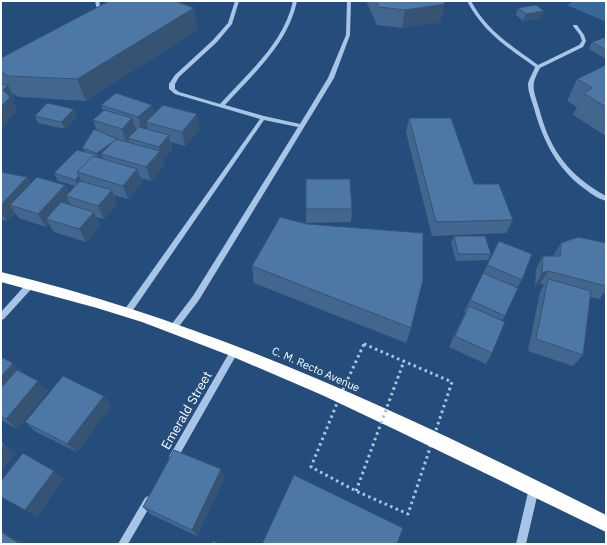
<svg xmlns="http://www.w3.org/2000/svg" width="607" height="545" font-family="'IBM Plex Sans',sans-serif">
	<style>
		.green { fill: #38679a }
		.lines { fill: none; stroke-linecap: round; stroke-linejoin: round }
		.path { stroke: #a9c5e5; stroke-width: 3; stroke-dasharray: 2.5 3.5; stroke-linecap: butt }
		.minor { fill: #a9c5e5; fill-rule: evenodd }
		.highway { fill: #fff; fill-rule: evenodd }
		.path-bridge { stroke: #a9c5e5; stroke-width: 3; stroke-dasharray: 2.5 3.5; stroke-linecap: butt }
		.wall { fill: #42668e; fill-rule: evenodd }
		.shaded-wall { fill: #365374 }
		.building { fill: #4d77a5; stroke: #365374 }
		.labels { text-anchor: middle; stroke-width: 3; stroke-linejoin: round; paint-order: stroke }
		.street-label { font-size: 11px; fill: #fff; stroke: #254d7c }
		.near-street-label { font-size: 13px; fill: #fff; stroke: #254d7c }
	</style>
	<rect width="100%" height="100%" fill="#254d7c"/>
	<!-- green -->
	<path class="green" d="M574 1H606V22L567 5Z"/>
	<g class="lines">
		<!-- path -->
		<path class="path" d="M364 344 452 382 408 514 356 491 311 467 340 396Z"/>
		<!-- minor -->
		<path class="minor" d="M95 1H99L101 10 95 15 93 14 97 10Z
			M235 1H239L232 24 217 42 179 77 175 84V89L179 92 220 104C248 73 284 43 293 1H297C288 44 253 74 225 105L264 116 300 124 328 78 346 35 347 1H351L350 35 334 78 199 300 177 329 174 330 171 329 170 327 171 325 193 296 298 127 264 120 131 313 128 314 125 313 124 311 125 309 260 119 175 94 169 89V84L175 75 213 40 228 23Z
			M467 1H471C487 31 512 46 538 65L579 45 582 41 580 35 573 26V25H577L584 35 586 41 583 47 540 68C538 72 535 77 534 82 532 91 538 103 540 112 551 152 570 176 606 196V201C599 199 591 194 585 189 557 169 543 141 534 108 532 101 528 92 528 84 529 79 533 73 535 67 508 48 483 32 467 1Z
			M31 281 34 282 35 284 34 286 4 319 1 320V312L28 282Z
			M235 347 238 348 239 350 238 352 176 461 173 462 170 461 169 458 170 455 232 348Z
			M534 483 537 485 539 488 526 544H516L529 488 531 485Z
			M148 496 151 498 153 501 128 544H118L145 498Z"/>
		<!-- highway -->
		<path class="highway" d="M1 272C213 323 412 417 606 515V532L396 430 322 395 231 356 142 322 97 308 1 282Z"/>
		<!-- path-bridge -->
		<path class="path-bridge" d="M356 491 404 361"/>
	</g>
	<!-- wall -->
	<path class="wall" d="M366 1H443L441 22 402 28 377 25Z
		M518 8 544 11 541 18 523 21 516 15Z
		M198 29 86 101 19 97 12 93 15 99 12 101 17 111 1 128V58Z
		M606 37V59L589 49 592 42Z
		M606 65V136L573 115 577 107 567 101 577 79Z
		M101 105H152L154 114 200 128 185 146 171 142 172 149 163 160 164 165 151 181 140 178 142 182 128 199 114 195 117 204 104 219 96 217 100 226 86 242 54 232 49 224 46 227 19 218 15 213 7 221 1 220V172L27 177 31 184 65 185 69 193 75 186 58 181 54 173 84 151 82 148 97 131 93 120 103 111ZM147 126 148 130 145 129ZM69 202 71 205 67 204Z
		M74 109 77 116 65 129 38 123 35 116Z
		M409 118 474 184 513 220 506 233 432 236 406 132Z
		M306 179 352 209 351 222 306 223Z
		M454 236 491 254 488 260 456 261 451 243Z
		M499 241 522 280 517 288 505 316 502 321 492 353 486 364 449 347 465 313 464 312Z
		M561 243H606V291L599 299 590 297 583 355 573 366 528 351 540 292 544 285 540 284 535 286 536 269 543 256H553Z
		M252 266 411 328 406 343 254 283Z
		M1 357 13 363 23 373 48 391 17 429 1 420Z
		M111 406 77 452 36 432 25 422Z
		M225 477 197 536 150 514 143 507Z"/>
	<!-- shaded-wall -->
	<path class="shaded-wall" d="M445 4 441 22 402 28 405 10Z
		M194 8 198 29 86 101 77 79Z
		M544 11 541 18 523 21 526 14Z
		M8 85 15 99 12 101 17 111 1 128V107L3 90Z
		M152 105 156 119 146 122 147 126 142 131 138 117Z
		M74 109 77 116 65 129 61 122Z
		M197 114 200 128 185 146 182 132Z
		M132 118 137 132 128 138 129 140 126 142 122 129Z
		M169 135 172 149 163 160 164 165 151 181 146 167 160 151 159 147Z
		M117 139 101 154 103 158 81 174 98 155 97 153Z
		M137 169 142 182 128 199 123 186Z
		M79 176 82 183 79 187 75 180Z
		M27 177 34 191 10 205 15 213 7 221 1 212V205Z
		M65 185 71 198 66 196 69 202 52 220 46 219 49 224 46 227 38 214Z
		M112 190 117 204 104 219 98 206Z
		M94 212 100 226 86 242 79 229Z
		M548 271 540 284 535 286 542 273Z
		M13 363 24 374 1 401V377Z
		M38 381 48 391 17 429 6 419Z
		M104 396 111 406 77 452 67 444Z
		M4 444 16 453 1 472V448Z
		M221 469 225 477 197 536 192 530Z
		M54 471 64 479 37 517 25 510Z
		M1 530 24 544H20L1 532Z"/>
	<!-- building -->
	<path class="building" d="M109 1H175L194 8 77 79 8 76 1 72V58Z
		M376 1H443L445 4 405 10 379 7Z
		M536 5 544 11 526 14 518 8Z
		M606 37V50L592 42Z
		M606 65V107L583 93 593 88 577 79Z
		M1 84 8 85 3 90 10 97 1 107Z
		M116 93 152 105 138 117 101 105Z
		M47 103 74 109 61 122 35 116Z
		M163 105 197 114 182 132 146 122Z
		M104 110 132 118 122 129 93 120Z
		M409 118H451L474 184H499L513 220 436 222Z
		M139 127 169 135 159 147 128 138Z
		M94 129 117 139 97 153 82 148Z
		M116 139 160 151 146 167 101 154Z
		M77 150 98 155 96 157 93 156 77 172 79 176 75 180 54 173Z
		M93 156 137 169 123 186 77 172Z
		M1 172 27 177 1 205Z
		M37 177 65 185 38 214 10 205Z
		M306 179H350L352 209H306Z
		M80 181 112 190 98 206 66 196Z
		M61 202 94 212 79 229 46 219Z
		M280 217 307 224 423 233V280L411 328 252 266Z
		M454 236H485L491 254H458Z
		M578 237 606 243V286L548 271 542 273 543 256H560L561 243Z
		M499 241 532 254 522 280 487 265Z
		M483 273 518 288 505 316 470 300Z
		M548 279 591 291 583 355 536 339Z
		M469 306 505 322 492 353 455 336Z
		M1 357 13 363 1 377Z
		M17 370 38 381 6 419 1 417V388Z
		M63 376 104 396 67 444 25 422Z
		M1 442 4 444 1 448Z
		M174 450 221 469 192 530 143 507Z
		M23 453 54 471 25 510 1 497V481Z
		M294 475 403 528 397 544H262Z
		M1 532 20 544H1Z
		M213 541 220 544H212Z"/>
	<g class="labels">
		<!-- street labels -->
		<g class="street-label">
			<text transform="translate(316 369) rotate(24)" y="4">C. M. Recto Avenue</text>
		</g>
		<!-- near-street labels -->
		<g class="near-street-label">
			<text transform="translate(186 410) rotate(-60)" y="5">Emerald Street</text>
		</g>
	</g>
	<!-- border -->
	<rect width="607" height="545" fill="none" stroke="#ffffff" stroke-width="4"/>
</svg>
